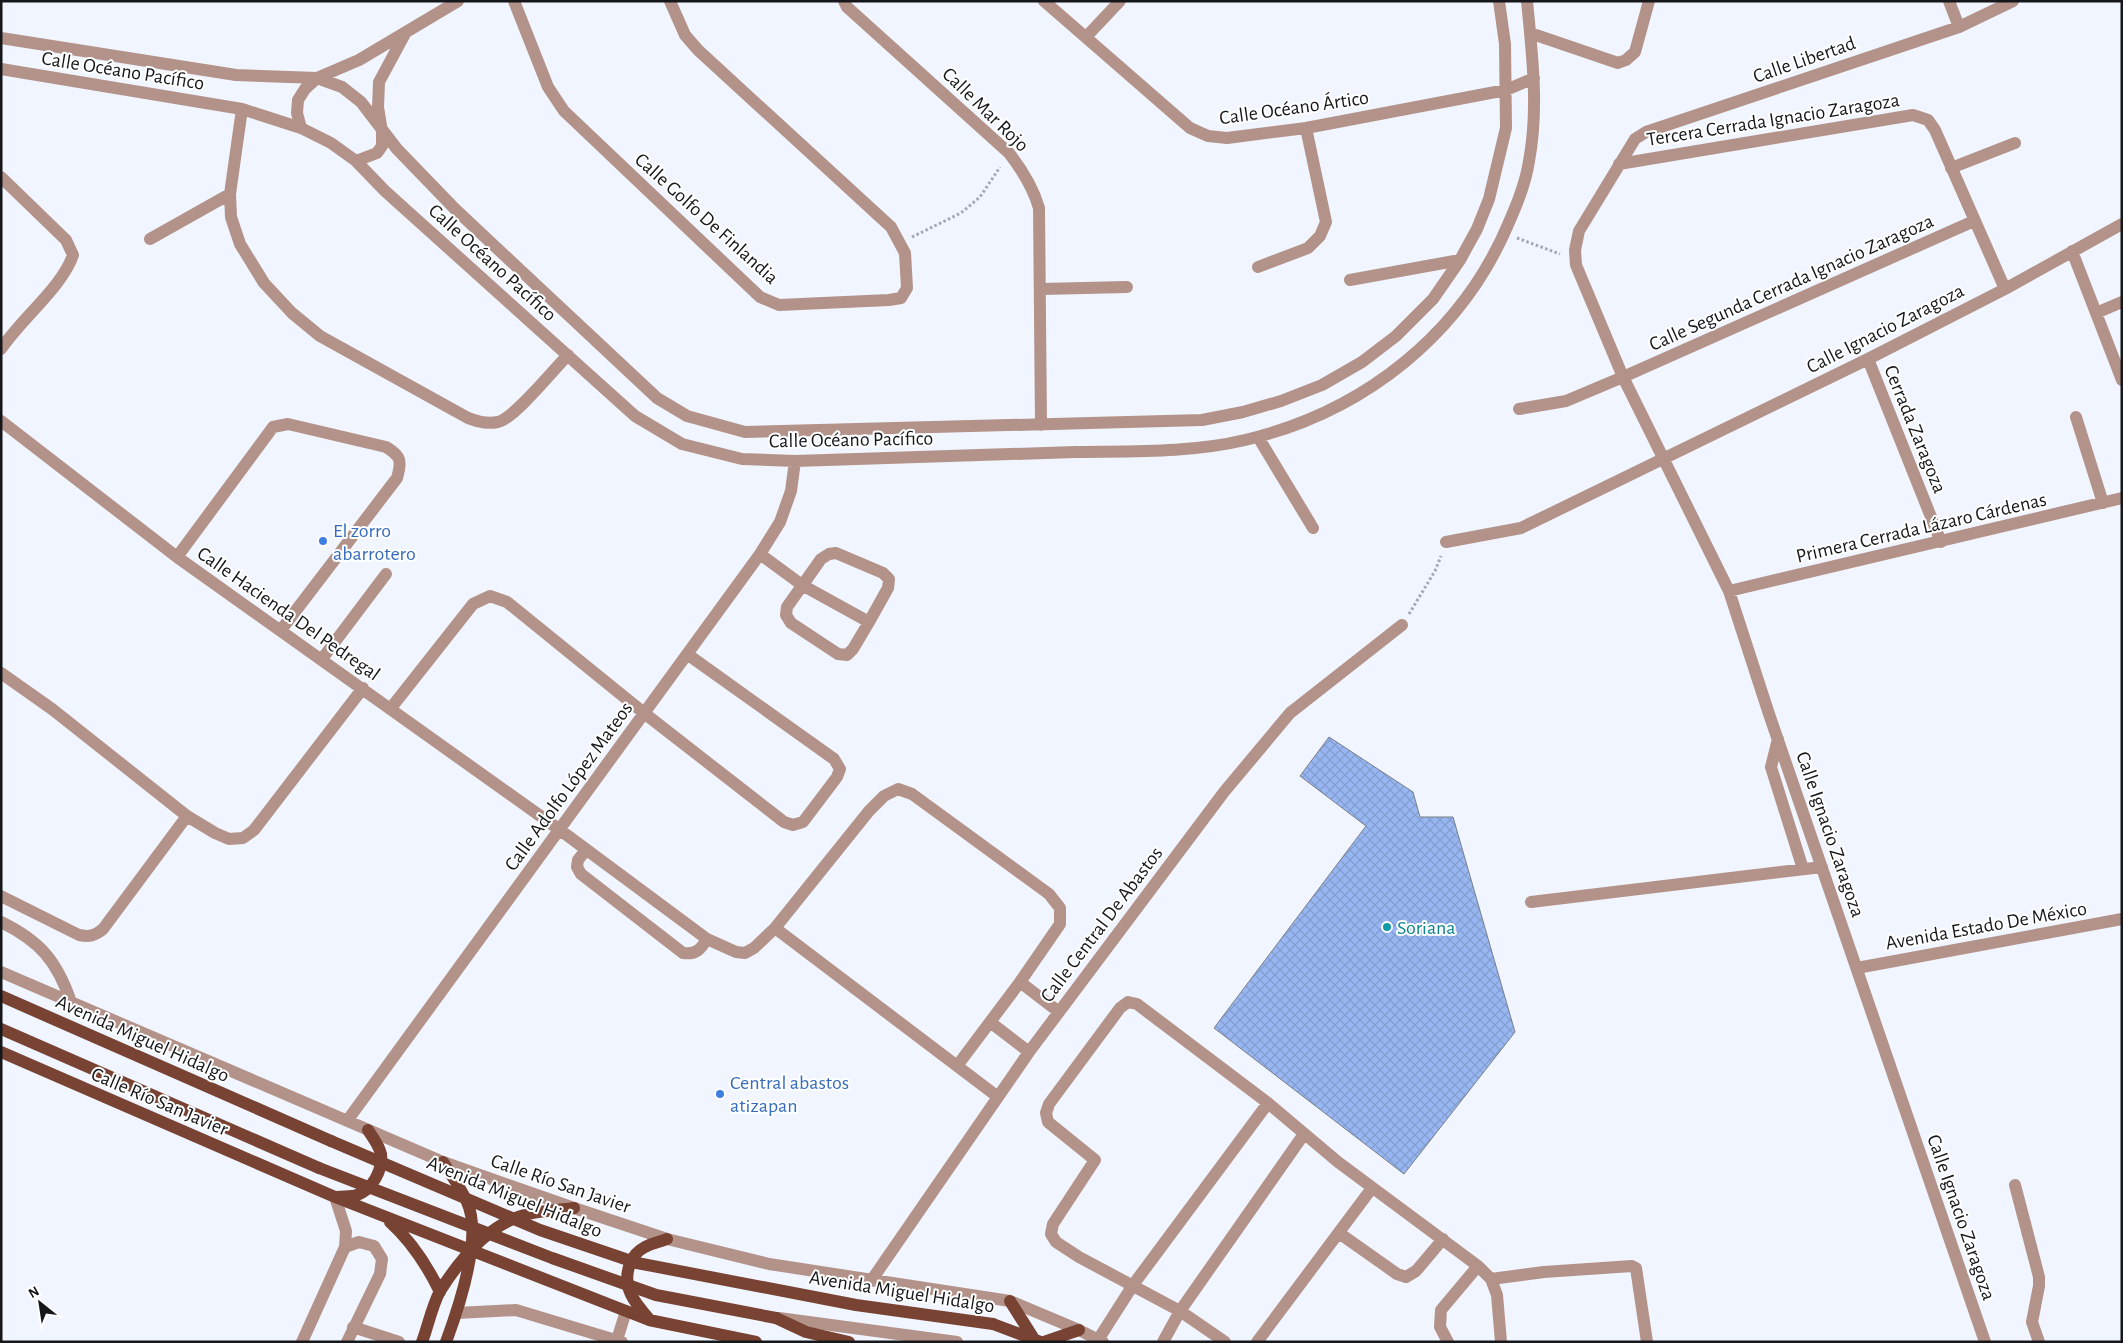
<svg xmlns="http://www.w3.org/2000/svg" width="2123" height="1343" font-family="'Alegreya Sans',sans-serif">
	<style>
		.building { fill: url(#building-cross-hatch); stroke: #7a7f87 }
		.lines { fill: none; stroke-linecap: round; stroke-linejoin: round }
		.path { stroke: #a4a7af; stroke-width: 3; stroke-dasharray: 2.5 2.5; stroke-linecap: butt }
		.minor { stroke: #b39389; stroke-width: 12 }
		.major { stroke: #784333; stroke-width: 12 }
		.major-bridge { stroke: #784333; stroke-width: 12 }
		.shop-dot { fill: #3f7fe0; stroke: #fff; stroke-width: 2 }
		.culture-dot { fill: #0f9aa8; stroke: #fff; stroke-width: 2 }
		.labels { text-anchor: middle; stroke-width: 4; stroke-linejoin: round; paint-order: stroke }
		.street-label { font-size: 20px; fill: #15171a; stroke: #fff }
		.shop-label { font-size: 20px; fill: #366cbe; stroke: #fff; text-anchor: start }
		.culture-label { font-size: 20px; fill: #0d838f; stroke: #fff; text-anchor: start }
	</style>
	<defs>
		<pattern id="building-cross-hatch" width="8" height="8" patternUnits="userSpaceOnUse" patternTransform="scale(1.25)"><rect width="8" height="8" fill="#98b7f2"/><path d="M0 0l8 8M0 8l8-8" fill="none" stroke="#829dcf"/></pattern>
	</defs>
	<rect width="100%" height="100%" fill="#f0f5ff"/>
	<!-- building -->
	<path class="building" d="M1329 737 1413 792 1420 817H1453L1515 1032 1404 1174 1214 1028 1366 826 1300 776Z"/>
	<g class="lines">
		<!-- path -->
		<path class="path" d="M912 237 961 213 980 197 1000 167
			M1517 238 1560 254
			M1409 614 1435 571 1441 556"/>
		<!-- minor -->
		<path class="minor" d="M514 1 548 87 564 111 760 297 779 305 889 300 901 298 907 288 905 253 891 227 698 50 685 35 670 1
			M844 1 847 7 1009 153C1023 171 1033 187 1039 208L1041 425
			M1044 1 1190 128 1208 136 1227 138 1306 128 1506 90 1534 78
			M1949 1 1959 27
			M1530 33 1618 63 1626 60 1635 52 1649 1
			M1086 37 1120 1
			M1 38 236 75 317 78 342 87 361 102 397 149 455 209 657 398 687 416 745 432 1202 420 1243 412 1281 401 1322 385 1362 362 1396 336 1433 299 1460 260 1477 229 1489 199 1506 128 1505 44 1499 1
			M1 69 242 109 301 128 331 143 356 161 385 191 635 416 682 444 742 459 795 461C889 458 982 455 1075 452 1131 451 1191 453 1245 440 1364 412 1463 334 1510 220 1518 202 1526 181 1529 161 1539 108 1532 54 1527 1
			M242 109 230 194 231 217 240 244 264 283 292 313 320 336 468 418C479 422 487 424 498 422 515 418 554 369 568 355
			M301 128 297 113 298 100 305 89 317 78 359 60 458 1
			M356 161 377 153 382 146V132L378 107 379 82 406 32
			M1619 164 1913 115 1928 120 1935 130 2005 289
			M1951 168 2015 143
			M1 177 66 240 73 255C63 286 21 319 1 349
			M150 239 230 194
			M2072 251 2122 380
			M1258 267 1308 248 1320 236 1326 222 1306 128
			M1350 280 1460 260
			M1041 289 1127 287
			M2096 313 2122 302
			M1868 359 1941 542
			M1519 409 1566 401 1623 377 1974 221
			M2076 417 2103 503
			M1 421 177 557 560 830 707 939 736 952 745 953 754 948 775 928
			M1258 437 1313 528
			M1446 542 1521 528 1868 359 2005 289 2122 224
			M760 554 802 585 869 622 888 588 889 579 883 573 836 553 829 554 821 559 787 607 786 615 791 623 838 654 847 655 853 649 869 622
			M177 557 273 427 288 424 386 447C401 456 402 461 397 478L281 630
			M1729 591 2122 498
			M322 659 386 574
			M1 673 52 709 187 816 215 833 229 839 243 838 254 830 363 688
			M391 708 473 604 490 596 507 602 644 713 784 822 793 825 803 822 837 777 840 769 834 759 687 654
			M1778 739 1771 767 1803 869
			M586 850 578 860 577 867 581 874 683 953C696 955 701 949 707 939
			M1 896 79 935C89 937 95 936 103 929L187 816
			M1531 902 1822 867
			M1 922C40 941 57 961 71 1002
			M1857 968 2122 919
			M1 972 443 1162 574 1208 667 1239 769 1264 1010 1301 1079 1330 1103 1342
			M990 1022 1029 1052
			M957 1066 1020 982
			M998 1097 775 928 869 811 884 796 898 789 912 794 1049 894 1060 908V924L1020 982 1059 1012
			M347 1121 760 554 780 522 791 491 795 461
			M2015 1185 2039 1277V1286L2032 1322 2039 1342
			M1339 1233 1397 1274 1406 1277 1416 1271 1443 1239
			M345 1247 359 1242 374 1246 382 1259 380 1274 347 1342
			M1491 1279 1544 1272 1632 1266 1636 1268 1647 1342
			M871 1281 1029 1052 1224 792 1290 713 1402 625
			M457 1313 516 1310 622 1342
			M779 1318 957 1342
			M353 1327 399 1342
			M617 1340 626 1311
			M1098 1340 1133 1285 1268 1103
			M302 1342 345 1247 346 1231 335 1197
			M1163 1342 1180 1311 1304 1134
			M1225 1342 1180 1311 1079 1257 1056 1242 1051 1234 1053 1224 1095 1160 1048 1122 1046 1113 1049 1104 1120 1008 1128 1002 1137 1004 1268 1103 1338 1162 1478 1266 1491 1279 1497 1295 1501 1342
			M1257 1342 1372 1188
			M1448 1342 1440 1327 1441 1310 1478 1266
			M1985 1342 1769 714 1729 591 1623 377 1576 265 1575 250 1579 231 1635 139 1646 132 1959 27 2013 1"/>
		<!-- major -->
		<path class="major" d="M1 996 331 1141
			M1 1029 319 1168
			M1 1052 335 1197 626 1311 649 1320 756 1342
			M443 1162C451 1175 461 1188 467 1202 483 1237 459 1307 446 1342
			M337 1197C343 1196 351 1197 357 1195 372 1190 383 1170 381 1154 379 1145 373 1138 368 1130
			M390 1222C412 1242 427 1265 440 1292
			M1010 1301 1034 1339
			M776 1318 806 1332 849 1342
			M649 1319C635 1303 621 1287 630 1264 633 1256 637 1251 645 1247 652 1243 660 1242 667 1239
			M993 1324 1041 1342
			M422 1342C428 1326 432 1306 440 1291 459 1261 486 1227 521 1216 537 1210 557 1211 574 1208
			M1044 1342 1079 1330"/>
		<!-- major-bridge -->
		<path class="major-bridge" d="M331 1141 540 1230 637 1263 856 1305 993 1324
			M319 1168 552 1258 656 1295 776 1318"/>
	</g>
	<!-- markers -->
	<g class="shop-dot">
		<circle cx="323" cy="541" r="5"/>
		<circle cx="720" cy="1094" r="5"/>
	</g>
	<circle class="culture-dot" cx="1387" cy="927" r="5"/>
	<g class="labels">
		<!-- street labels -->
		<g class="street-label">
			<text transform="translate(1804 59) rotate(-19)" y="7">Calle Libertad</text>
			<text transform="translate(123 70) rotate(9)" y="7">Calle Océano Pacífico</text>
			<text transform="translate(1294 107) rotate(-8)" y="7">Calle Océano Ártico</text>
			<text transform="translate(986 109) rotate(44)" y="7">Calle Mar Rojo</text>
			<text transform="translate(1773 119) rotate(-9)" y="7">Tercera Cerrada Ignacio Zaragoza</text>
			<text transform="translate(707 218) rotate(42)" y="7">Calle Golfo De Finlandia</text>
			<text transform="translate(493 262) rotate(42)" y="7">Calle Océano Pacífico</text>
			<text transform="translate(1791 282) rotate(-24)" y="7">Calle Segunda Cerrada Ignacio Zaragoza</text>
			<text transform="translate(1885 328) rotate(-27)" y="7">Calle Ignacio Zaragoza</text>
			<text transform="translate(1916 429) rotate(68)" y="7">Cerrada Zaragoza</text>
			<text transform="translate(851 439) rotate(-1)" y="7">Calle Océano Pacífico</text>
			<text transform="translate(1921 527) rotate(-13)" y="7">Primera Cerrada Lázaro Cárdenas</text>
			<text transform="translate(289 613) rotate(35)" y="7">Calle Hacienda Del Pedregal</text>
			<text transform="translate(568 786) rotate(-54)" y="7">Calle Adolfo López Mateos</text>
			<text transform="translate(1831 834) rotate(71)" y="7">Calle Ignacio Zaragoza</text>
			<text transform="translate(1101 924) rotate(-53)" y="7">Calle Central De Abastos</text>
			<text transform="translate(1986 925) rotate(-10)" y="7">Avenida Estado De México</text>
			<text transform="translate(143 1038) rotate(24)" y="7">Avenida Miguel Hidalgo</text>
			<text transform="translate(160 1101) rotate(23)" y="7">Calle Río San Javier</text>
			<text transform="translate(561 1183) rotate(19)" y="7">Calle Río San Javier</text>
			<text transform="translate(515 1196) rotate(22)" y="7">Avenida Miguel Hidalgo</text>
			<text transform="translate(1962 1217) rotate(71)" y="7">Calle Ignacio Zaragoza</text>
			<text transform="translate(902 1291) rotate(9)" y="7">Avenida Miguel Hidalgo</text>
		</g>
		<!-- shop labels -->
		<g class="shop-label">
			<text x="333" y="537">El zorro<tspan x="333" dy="23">abarrotero</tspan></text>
			<text x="730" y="1089">Central abastos<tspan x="730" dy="23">atizapan</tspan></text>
		</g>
		<!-- culture labels -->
		<g class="culture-label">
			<text x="1397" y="934">Soriana</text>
		</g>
	</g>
	<!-- border -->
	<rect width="2123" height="1343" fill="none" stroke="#15171a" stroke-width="5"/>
	<!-- north arrow -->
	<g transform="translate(40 1303) rotate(330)" stroke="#ffffff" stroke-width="4" paint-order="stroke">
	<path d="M0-4L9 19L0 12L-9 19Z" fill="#15171a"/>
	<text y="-8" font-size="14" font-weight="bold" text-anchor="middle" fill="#15171a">N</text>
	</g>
</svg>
